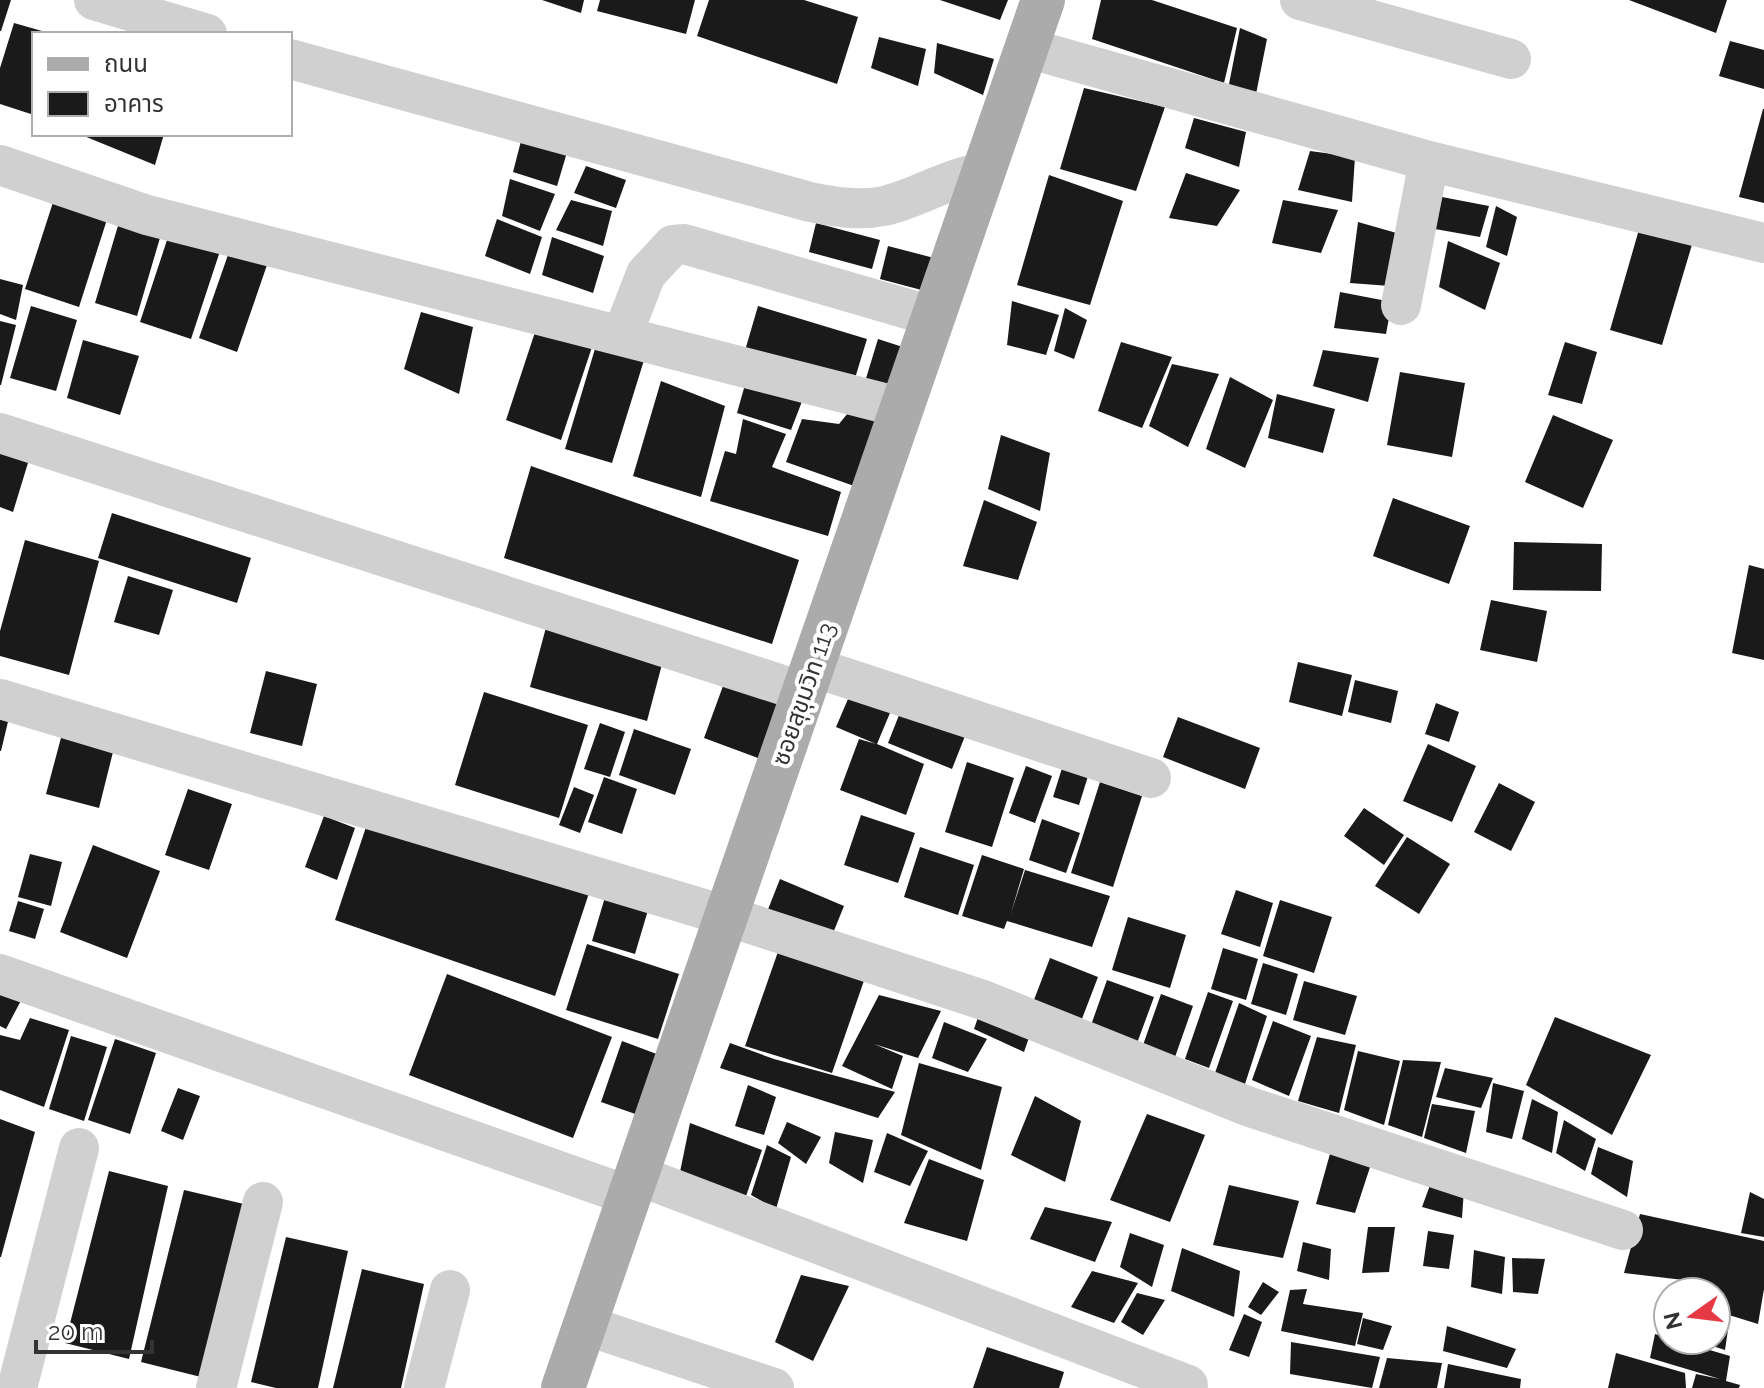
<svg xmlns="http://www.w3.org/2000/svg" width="1764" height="1388" font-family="Raleway,'Noto Sans Thai',sans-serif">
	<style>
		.building { fill: #1a1a1a }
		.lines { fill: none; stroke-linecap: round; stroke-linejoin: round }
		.minor { stroke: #d0d0d0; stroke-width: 40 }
		.major { stroke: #ababab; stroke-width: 44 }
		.labels { text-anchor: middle; stroke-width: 8; stroke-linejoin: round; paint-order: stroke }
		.street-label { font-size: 24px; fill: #333; stroke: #fff }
	</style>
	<rect width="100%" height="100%" fill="#fff"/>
	<!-- building -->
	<path class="building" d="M0 0H11L1 31H0Z
		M542 0H584L581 13Z
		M600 0H695L686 34 597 11Z
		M709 0H804L858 17 837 84 697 36Z
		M940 0H1008L1000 20Z
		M1101 0H1152L1237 28 1224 83 1092 39Z
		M1629 0H1727L1716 33Z
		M14 23 49 33 34 34V115L0 104V68Z
		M1240 28 1267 39 1255 99 1229 84Z
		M879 37 926 49 918 86 871 68Z
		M1730 41 1764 50V89L1719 76Z
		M937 43 994 59 983 95 934 73Z
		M1084 88 1165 107 1136 191 1060 169Z
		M1763 109H1764V203L1739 197Z
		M1194 118 1246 132 1239 167 1185 148Z
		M79 134H164L155 165Z
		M521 141 568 149 557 186 513 172Z
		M1310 151 1355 157 1352 202 1298 190Z
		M586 166 626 180 616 208 574 193Z
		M1186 173 1240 190 1217 226 1169 218Z
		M1049 175 1123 201 1090 305 1017 285Z
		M510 179 555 194 540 231 502 216Z
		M56 193 110 210 79 307 25 289Z
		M1442 197 1489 206 1480 237 1435 229Z
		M571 200 612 211 603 246 556 230Z
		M1283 200 1338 210 1321 253 1272 243Z
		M1496 206 1517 217 1507 256 1486 247Z
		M120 219 162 231 137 316 95 303Z
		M497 219 542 237 530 274 485 256Z
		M1358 222 1400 234 1390 286 1350 283Z
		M816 223 880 240 872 269 809 252Z
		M172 225 223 242 191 339 140 322Z
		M1640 226 1694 238 1662 345 1610 330Z
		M552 237 604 256 593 293 542 275Z
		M1448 241 1500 263 1485 310 1439 287Z
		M888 246 938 259 929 292 880 279Z
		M229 252 267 265 237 352 199 338Z
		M0 279 23 285 16 320 0 314Z
		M1340 292 1392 302 1386 334 1334 328Z
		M1012 301 1059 315 1046 355 1007 345Z
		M31 306 77 320 56 391 10 378Z
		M758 306 867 339 852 388 744 354Z
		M1065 308 1087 320 1074 359 1054 351Z
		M421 312 473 327 459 394 404 369Z
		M539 320 595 338 561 440 506 420Z
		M0 321 16 325 1 385H0Z
		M878 339 909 349 895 395 864 385Z
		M83 340 139 356 120 415 67 398Z
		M597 342 645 357 612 463 565 449Z
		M1121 342 1172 357 1142 428 1098 411Z
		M1565 342 1597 352 1582 404 1548 395Z
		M1323 350 1379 358 1368 402 1313 386Z
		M1172 364 1219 374 1188 447 1149 426Z
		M1400 372 1465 383 1452 457 1387 445Z
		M748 374 806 391 791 430 737 413Z
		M1230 377 1273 400 1245 468 1206 449Z
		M661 381 725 406 701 497 633 476Z
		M1277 394 1335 409 1323 453 1268 438Z
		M852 408 881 414 857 487 786 462 802 419 839 424Z
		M1553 415 1613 440 1583 508 1525 482Z
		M743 419 786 434 772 467 841 492 828 536 710 501 725 451 736 454Z
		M1001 435 1050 453 1040 511 988 489Z
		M0 443 31 453 13 512 0 507Z
		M531 466 799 560 772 644 504 558Z
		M1393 498 1470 526 1449 584 1373 556Z
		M984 500 1037 522 1018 580 963 566Z
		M112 513 251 558 237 603 98 558Z
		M25 540 99 561 69 675 0 656V631Z
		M1514 542 1602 544 1601 591 1513 590Z
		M1749 565 1764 569V660L1732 653Z
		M128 576 173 590 159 635 114 622Z
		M1491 600 1547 611 1537 662 1480 650Z
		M548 620 665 653 647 721 530 687Z
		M1298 662 1352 675 1342 716 1289 702Z
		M266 671 317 684 302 746 250 733Z
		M727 675 781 695 758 758 704 738Z
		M1355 680 1398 691 1391 723 1348 712Z
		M484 692 588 725 559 818 455 785Z
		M851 692 892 708 877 744 924 764 906 815 840 790 859 739 876 744 836 727Z
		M1436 703 1459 712 1449 742 1425 734Z
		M903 705 967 731 952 769 888 743Z
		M0 706 11 709 1 751H0Z
		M1178 717 1260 748 1245 789 1163 757Z
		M600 723 625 732 610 777 584 769Z
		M634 729 691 749 675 795 619 775Z
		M62 734 114 748 99 808 46 794Z
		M1428 744 1476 766 1452 822 1403 801Z
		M967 762 1014 778 992 847 945 832Z
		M1063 765 1089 773 1079 805 1053 797Z
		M1026 766 1052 776 1035 823 1009 813Z
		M604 777 637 789 622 834 588 822Z
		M1100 782 1142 796 1113 887 1071 873Z
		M1499 783 1535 802 1511 851 1474 832Z
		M574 787 594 795 580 833 559 825Z
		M188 789 232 804 209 870 165 855Z
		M1364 808 1404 835 1384 865 1344 836Z
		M371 812 591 887 555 996 335 920Z
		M861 815 915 833 898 883 844 865Z
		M324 816 355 828 337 880 305 867Z
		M1042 819 1080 833 1066 873 1029 860Z
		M1407 837 1450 864 1419 914 1375 886Z
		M93 845 160 871 127 958 60 932Z
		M920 847 974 865 958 915 904 897Z
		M30 854 62 862 51 906 18 897Z
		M982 855 1024 869 1011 913 1025 870 1110 896 1092 947 1007 921 1004 929 962 916Z
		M780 879 844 906 829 943 765 917Z
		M608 887 651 900 635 954 592 941Z
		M1236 890 1273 903 1260 947 1221 934Z
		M1280 900 1332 917 1314 973 1263 956Z
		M18 901 44 909 35 939 9 931Z
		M1128 917 1186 935 1170 988 1112 970Z
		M587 944 679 974 658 1039 566 1010Z
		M780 946 867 972 832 1073 745 1046Z
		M1223 948 1258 959 1246 1000 1211 989Z
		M1050 958 1098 977 1080 1024 1032 1005Z
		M1263 963 1298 974 1286 1015 1251 1004Z
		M447 974 612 1037 573 1138 409 1075Z
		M1107 980 1154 997 1136 1046 1090 1028Z
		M0 981 26 991 6 1029 0 1026Z
		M1304 981 1357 996 1345 1035 1293 1020Z
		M1208 992 1233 1001 1209 1068 1185 1059Z
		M1161 994 1193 1006 1175 1057 1143 1045Z
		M879 995 941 1011 918 1058 874 1044 903 1056 892 1089 842 1066Z
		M983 1003 1034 1023 1024 1052 974 1029Z
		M1239 1003 1267 1016 1245 1084 1215 1073Z
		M1555 1017 1651 1055 1612 1135 1526 1085Z
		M30 1018 69 1030 44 1107 0 1090V1035L20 1040Z
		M1273 1021 1311 1036 1289 1096 1252 1080Z
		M944 1022 987 1039 968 1072 932 1058Z
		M71 1036 107 1047 84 1121 49 1109Z
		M1317 1037 1356 1045 1339 1113 1298 1101Z
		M115 1039 156 1053 130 1134 88 1120Z
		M622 1041 662 1056 641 1116 601 1102Z
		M730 1043 774 1059 895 1092 878 1118 720 1068Z
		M1358 1051 1400 1061 1384 1125 1344 1110Z
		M1403 1060 1441 1062 1422 1137 1388 1125Z
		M919 1063 1002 1087 981 1170 901 1135Z
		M1445 1068 1493 1078 1481 1108 1436 1097Z
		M1493 1083 1524 1091 1512 1139 1486 1132Z
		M748 1085 776 1097 764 1135 735 1126Z
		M178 1088 200 1096 183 1140 161 1131Z
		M1035 1096 1081 1121 1065 1182 1011 1155Z
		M1532 1099 1558 1112 1552 1153 1522 1139Z
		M1432 1104 1475 1111 1466 1153 1424 1138Z
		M1147 1114 1205 1135 1170 1222 1110 1200Z
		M0 1119 35 1132 1 1257H0Z
		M1564 1120 1596 1139 1585 1171 1556 1153Z
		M787 1122 821 1137 806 1164 778 1143Z
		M690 1123 762 1150 745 1199 680 1172Z
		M835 1132 873 1140 863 1183 829 1163Z
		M887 1133 928 1151 910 1186 874 1172Z
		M1333 1143 1373 1158 1355 1213 1316 1204Z
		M767 1145 791 1157 776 1209 751 1195Z
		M1598 1147 1633 1161 1627 1197 1591 1174Z
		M929 1159 984 1180 967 1241 904 1223Z
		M109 1171 168 1186 129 1359 65 1343Z
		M1433 1177 1464 1189 1462 1218 1422 1207Z
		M1229 1185 1299 1201 1283 1258 1213 1245Z
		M184 1190 244 1204 205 1378 141 1362Z
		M1750 1192 1764 1199V1237L1741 1233Z
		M1045 1207 1112 1222 1095 1262 1030 1239Z
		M1640 1214 1764 1241V1289L1758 1324 1716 1311V1292H1691L1692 1281 1624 1273Z
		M1368 1227H1395L1389 1272 1362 1273Z
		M1428 1231 1454 1235 1449 1269 1423 1266Z
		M1130 1233 1164 1245 1152 1287 1120 1267Z
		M286 1237 348 1251 318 1388H276L251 1382Z
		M1303 1242 1331 1249 1329 1280 1297 1271Z
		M1182 1248 1240 1271 1234 1317 1171 1291Z
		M1474 1250 1505 1257 1502 1294 1471 1287Z
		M1512 1258 1545 1259 1538 1294 1513 1292Z
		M362 1269 424 1284 401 1388H333Z
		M1092 1271 1138 1283 1114 1323 1071 1307Z
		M801 1275 849 1286 813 1361 775 1342Z
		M1263 1282 1279 1292 1261 1315 1248 1307Z
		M1307 1289 1303 1304 1363 1313 1355 1346 1281 1331 1290 1290Z
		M1137 1293 1165 1300 1143 1335 1121 1322Z
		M1716 1313 1730 1316 1725 1350 1697 1341 1716 1340Z
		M1244 1314 1262 1322 1249 1357 1229 1350Z
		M1363 1318 1392 1326 1383 1350 1357 1344Z
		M1447 1326 1516 1349 1507 1368 1443 1351Z
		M1655 1334 1730 1356 1726 1381 1740 1385 1739 1388H1692L1696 1374 1720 1379 1650 1358Z
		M1291 1342 1380 1357 1372 1388 1290 1374Z
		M987 1347 1064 1372 1059 1388H973Z
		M1616 1353 1685 1373 1686 1388H1608Z
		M1387 1358 1442 1363 1437 1388H1379Z
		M1448 1364 1521 1379 1520 1388H1444Z"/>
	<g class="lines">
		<!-- minor -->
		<path class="minor" d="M94 0 207 34
			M1300 0 1511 59
			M1027 48 1429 161 1764 243
			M290 59 810 202C835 207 859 211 884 206 919 198 948 177 984 173
			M0 165 147 215 903 408
			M1401 305 1429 161
			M622 336 646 274 673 245 684 244 935 317
			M0 433 804 692
			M813 667 1151 778
			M0 699 727 916 983 1000 1247 1106 1623 1230
			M0 974 630 1196
			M637 1175 1188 1385
			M585 1325 774 1388
			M17 1388 79 1148
			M216 1388 263 1202
			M424 1388 450 1290"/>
		<!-- major -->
		<path class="major" d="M563 1388 1043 0"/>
	</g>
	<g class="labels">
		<!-- street labels -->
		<g class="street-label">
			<text transform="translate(804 694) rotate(-71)" y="8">ซอยสุขุมวิท 113</text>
		</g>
	</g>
	<!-- legend -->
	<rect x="32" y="32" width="260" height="104" fill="#ffffff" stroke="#adadad" stroke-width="2"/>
	<rect x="48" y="58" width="40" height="12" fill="#ababab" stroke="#adadad" stroke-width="2"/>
	<text x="104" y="72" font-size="24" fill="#333333">ถนน</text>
	<rect x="48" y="92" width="40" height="24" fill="#1a1a1a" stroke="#adadad" stroke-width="2"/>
	<text x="104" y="112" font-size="24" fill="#333333">อาคาร</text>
	<!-- north arrow -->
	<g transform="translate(1692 1316) rotate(256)"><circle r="38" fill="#ffffff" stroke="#adadad" stroke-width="2"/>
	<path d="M0-6L14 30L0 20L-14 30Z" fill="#e63946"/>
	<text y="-12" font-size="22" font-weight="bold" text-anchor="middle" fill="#333333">N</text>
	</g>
	<!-- scale -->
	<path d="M36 1340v12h116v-12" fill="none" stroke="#333333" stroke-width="4"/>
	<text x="48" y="1340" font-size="24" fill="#333333" stroke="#ffffff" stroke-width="6" paint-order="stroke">20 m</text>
</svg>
